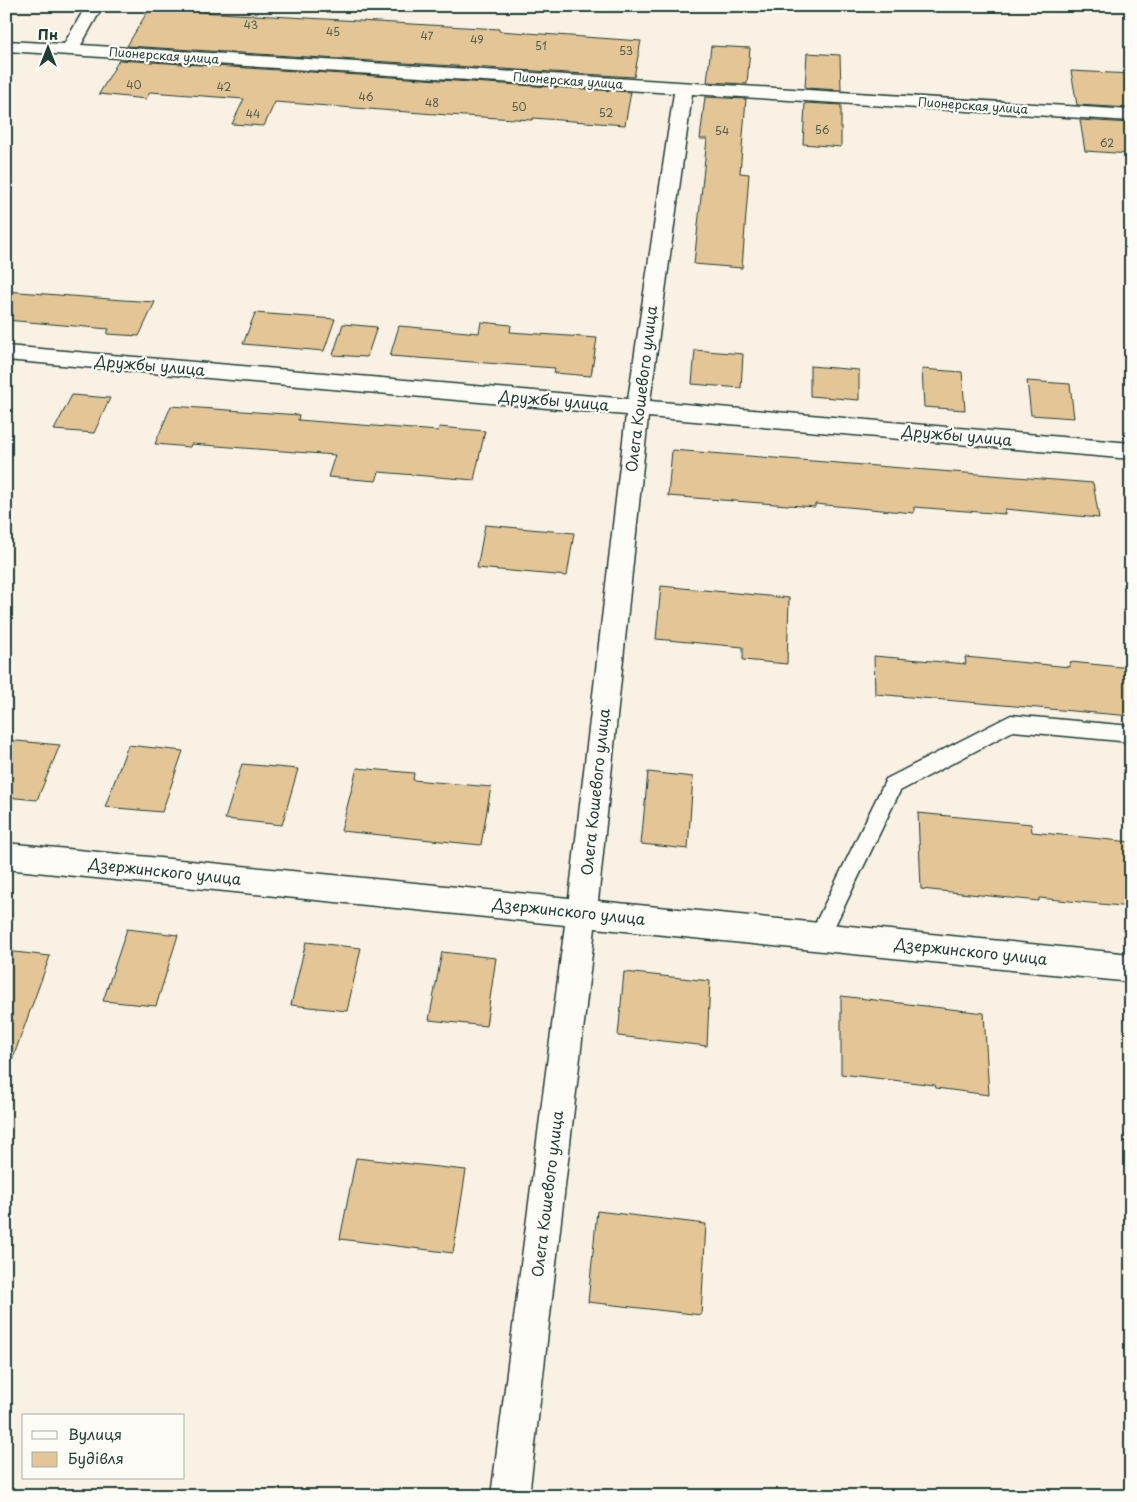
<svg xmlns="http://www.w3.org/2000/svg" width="1137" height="1502" font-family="'Playpen Sans',sans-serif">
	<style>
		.building { fill: #e3c596; stroke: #1f3d34 }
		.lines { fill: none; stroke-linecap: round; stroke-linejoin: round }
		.lane-casing { stroke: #1f3d34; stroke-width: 3 }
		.street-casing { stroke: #1f3d34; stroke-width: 3 }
		.lane { fill: #fdfcf7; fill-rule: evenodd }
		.street { fill: #fdfcf7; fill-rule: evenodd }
		.labels { text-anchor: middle; stroke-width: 4.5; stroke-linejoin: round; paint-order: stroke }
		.far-number-label { font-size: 11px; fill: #505f4c }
		.far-street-label { font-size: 12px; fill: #1f3d34; stroke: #fdfcf7 }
		.street-label { font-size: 15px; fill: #1f3d34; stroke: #fdfcf7 }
	</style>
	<rect width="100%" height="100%" fill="#f8f1e4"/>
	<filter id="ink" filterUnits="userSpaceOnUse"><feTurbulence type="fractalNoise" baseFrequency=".02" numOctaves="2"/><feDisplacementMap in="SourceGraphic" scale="10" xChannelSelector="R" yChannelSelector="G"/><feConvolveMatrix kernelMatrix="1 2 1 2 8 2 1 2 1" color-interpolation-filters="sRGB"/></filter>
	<g filter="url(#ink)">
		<!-- building -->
		<path class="building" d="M149 9 499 29V31L641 41 634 77 127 46Z
			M711 46 750 48 747 84 707 82Z
			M807 53 840 55 841 90 805 88Z
			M119 60 631 92 625 125 533 118 532 120 448 115 275 102 264 126 232 124 244 99 150 92 146 99 99 94Z
			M1071 71 1131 74V108L1077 105Z
			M705 97 746 99 740 173 749 174 742 268 694 264 707 139H700Z
			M805 103 841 105V147L803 144Z
			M1080 120 1131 123V154L1085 151Z
			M6 291 123 300 155 302 139 336 107 334 109 329 6 320Z
			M255 313 335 319 324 351 243 344Z
			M481 322 511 325 510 332 597 338 591 376 554 373 555 368 390 356 399 326 479 333Z
			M343 324 377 327 367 357 333 355Z
			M695 350 743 354 741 388 692 384Z
			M810 366 859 370V400L810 396Z
			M922 369 962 372 965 410 924 407Z
			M1027 381 1070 384 1074 418 1031 415Z
			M72 395 110 398 94 433 54 430Z
			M171 406 299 415 298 420 438 431 439 427 485 431 474 480 379 472 376 481 328 477 335 455 191 444 190 447 155 444Z
			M672 450 1093 483 1099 518 1005 509V514L914 507V513L815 504V507L668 496Z
			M485 525 574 533 567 576 477 568Z
			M661 586 789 598 787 664 743 660V647L656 639Z
			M874 656 966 664 965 657 1070 667V662L1131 668V716L875 694Z
			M6 740 60 745 37 800 6 797Z
			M128 745 183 751 162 812 105 807Z
			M242 764 298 769 282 825 225 819Z
			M357 768 414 773 413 780 491 787 481 845 341 831Z
			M648 772 693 777 688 849 641 844Z
			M918 813 1031 824 1032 832 1131 842V907L1039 898V901L921 889Z
			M127 929 178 935 156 1006 103 1001Z
			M306 942 361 948 347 1011 291 1005Z
			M6 951 50 956 10 1066 6 1065Z
			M442 952 496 958 486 1026 429 1020Z
			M624 972 710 981 707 1046 618 1036Z
			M841 996 984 1013 989 1095 936 1088 935 1085 841 1074Z
			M356 1158 466 1170 453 1253 340 1239Z
			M597 1211 706 1224 701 1315 588 1302Z"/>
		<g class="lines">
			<defs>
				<path id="lane" d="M1011 715 1131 726V742L1013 731 900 791 826 944 819 946 812 944 809 937 812 930 886 779Z"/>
				<path id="street" d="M86 6H103L81 45 1131 110V121L692 94 650 401 1131 443V459L648 417 598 901 1131 954V982L595 928 529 1496H491L565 925 6 869V843L569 898 626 415 6 360V346L628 399 674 93 6 51V41L64 44Z"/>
			</defs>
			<!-- lane casing -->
			<use href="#lane" class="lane-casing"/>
			<!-- street casing -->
			<use href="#street" class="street-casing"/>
			<!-- lane -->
			<use href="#lane" class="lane"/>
			<!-- street -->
			<use href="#street" class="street"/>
		</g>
	</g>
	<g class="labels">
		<!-- far-number labels -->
		<g class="far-number-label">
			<text x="251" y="29">43</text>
			<text x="333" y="36">45</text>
			<text x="427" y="40">47</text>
			<text x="477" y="44">49</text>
			<text x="541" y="50">51</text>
			<text x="626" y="55">53</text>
			<text x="134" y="89">40</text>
			<text x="224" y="91">42</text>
			<text x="366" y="101">46</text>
			<text x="432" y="107">48</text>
			<text x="519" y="111">50</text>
			<text x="606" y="117">52</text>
			<text x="253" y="118">44</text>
			<text x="822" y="134">56</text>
			<text x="722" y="135">54</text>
			<text x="1107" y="147">62</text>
		</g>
		<!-- far-street labels -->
		<g class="far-street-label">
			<text transform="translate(164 56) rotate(4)" y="4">Пионерская улица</text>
			<text transform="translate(568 81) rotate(4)" y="4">Пионерская улица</text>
			<text transform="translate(973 106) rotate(4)" y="4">Пионерская улица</text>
		</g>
		<!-- street labels -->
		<g class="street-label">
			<text transform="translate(150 366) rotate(5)" y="5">Дружбы улица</text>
			<text transform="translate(642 389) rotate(-83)" y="5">Олега Кошевого улица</text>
			<text transform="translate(554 401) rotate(5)" y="5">Дружбы улица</text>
			<text transform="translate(957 436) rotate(5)" y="5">Дружбы улица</text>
			<text transform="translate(596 792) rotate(-84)" y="5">Олега Кошевого улица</text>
			<text transform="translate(165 872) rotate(6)" y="5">Дзержинского улица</text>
			<text transform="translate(569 912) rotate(6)" y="5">Дзержинского улица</text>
			<text transform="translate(971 952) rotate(6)" y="5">Дзержинского улица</text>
			<text transform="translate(548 1194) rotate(-83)" y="5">Олега Кошевого улица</text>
		</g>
	</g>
	<!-- margin -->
	<rect width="1137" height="1502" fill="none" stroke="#fdfcf7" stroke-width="25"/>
	<rect x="12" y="12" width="1112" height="1477" fill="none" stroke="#1f3d34" stroke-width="2" filter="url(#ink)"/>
	<!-- legend -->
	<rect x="22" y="1414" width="162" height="65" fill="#fdfcf7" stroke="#a4b0a9"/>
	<rect x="32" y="1431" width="25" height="8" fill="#fdfcf7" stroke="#a4b0a9"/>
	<text x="68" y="1440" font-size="15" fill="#1f3d34">Вулиця</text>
	<rect x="32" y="1452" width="25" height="15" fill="#e3c596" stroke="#a4b0a9"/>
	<text x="68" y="1464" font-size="15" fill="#1f3d34">Будівля</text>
	<!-- north arrow -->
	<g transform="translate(48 48)" stroke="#fdfcf7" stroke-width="4" paint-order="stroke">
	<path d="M0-4L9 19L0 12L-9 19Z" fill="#1f3d34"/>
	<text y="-8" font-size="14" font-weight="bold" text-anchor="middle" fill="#1f3d34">Пн</text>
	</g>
</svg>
